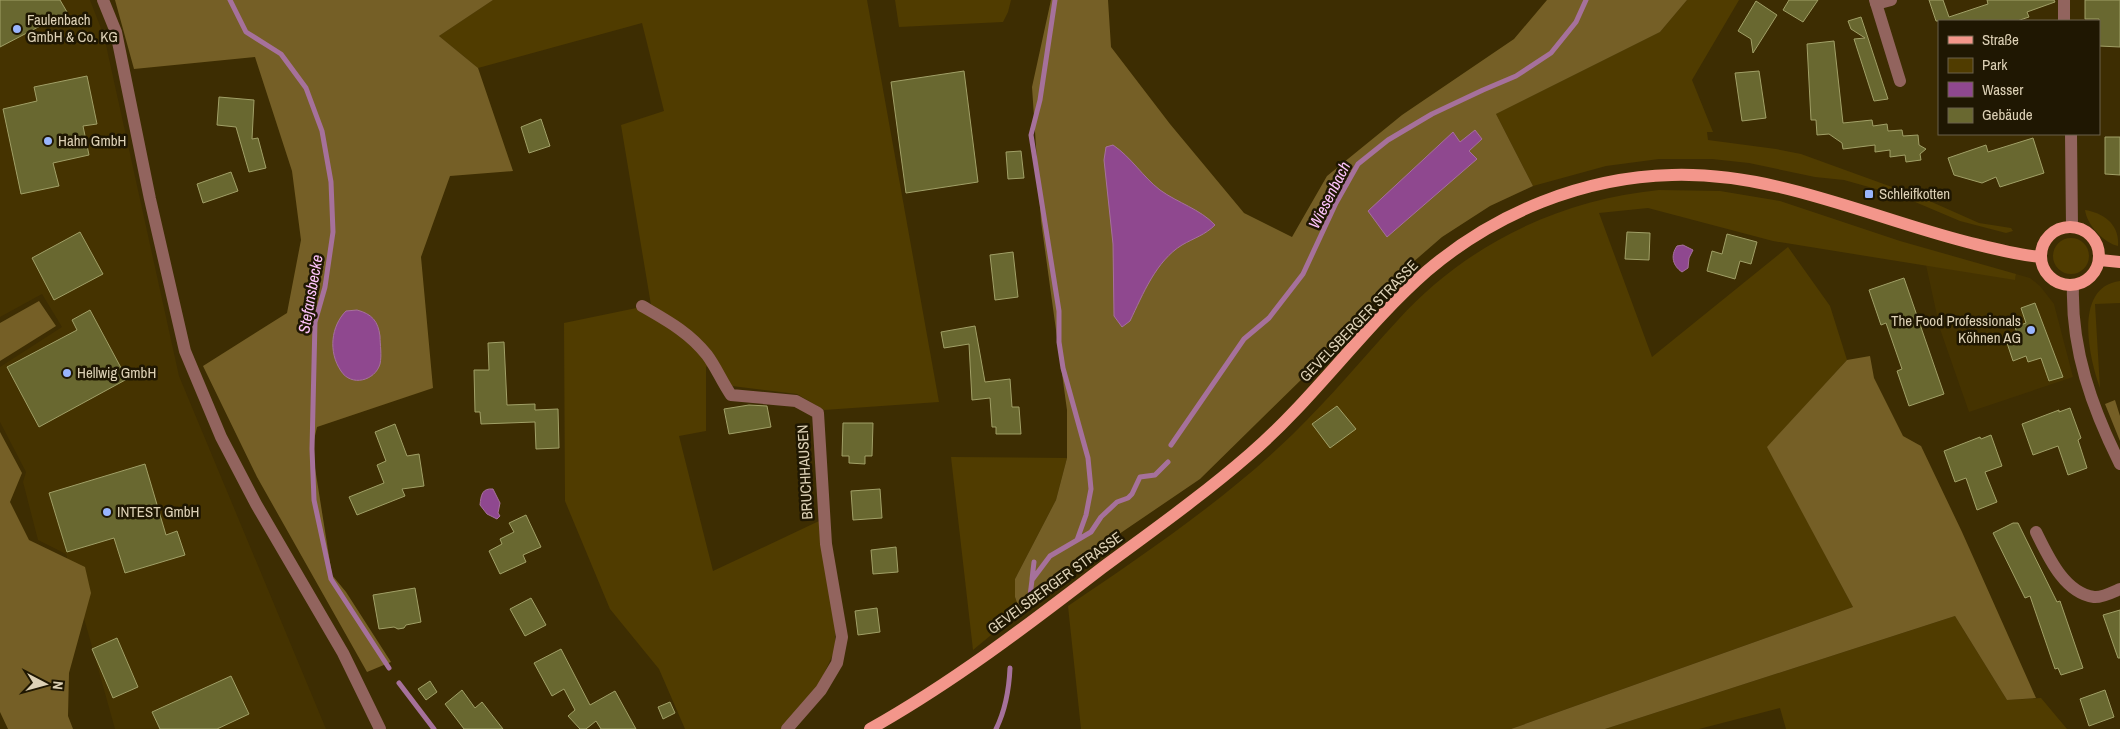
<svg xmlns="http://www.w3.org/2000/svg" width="2120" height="729" font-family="'Archivo Narrow',sans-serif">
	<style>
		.built { fill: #453300 }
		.green { fill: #503c00 }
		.forest { fill: #755f26 }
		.water { fill: #8f488f; stroke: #a6719b }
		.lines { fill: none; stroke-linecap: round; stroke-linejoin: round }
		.stream { stroke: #a6719b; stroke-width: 5 }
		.building { fill: #696830; stroke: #a1a067 }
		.minor { stroke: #92645e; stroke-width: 12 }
		.major { stroke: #f3968b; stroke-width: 12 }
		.poi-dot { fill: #99b5fd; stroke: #1f1702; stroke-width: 2 }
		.labels { text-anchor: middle; stroke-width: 5; stroke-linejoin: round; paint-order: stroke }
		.poi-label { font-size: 15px; fill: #ddd1b6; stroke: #1f1702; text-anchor: start }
		.street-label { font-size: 15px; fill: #ddd1b6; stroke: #1f1702 }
		.water-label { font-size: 16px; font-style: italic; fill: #fec4fc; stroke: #1f1702 }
	</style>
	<rect width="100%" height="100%" fill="#3d2d02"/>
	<!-- built -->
	<path class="built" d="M0 0H90L104 36 179 376 326 729H115L66 554 38 540 23 482 26 472 0 422V367L62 327 42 294 0 317Z
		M1926 265 2015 279 2016 274 2030 278 2040 286 2054 304 2073 377 1969 412 1940 329Z"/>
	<!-- green -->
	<path class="green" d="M493 0H867L939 402 824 410 797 394 732 386 706 366V431L679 436 713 571 819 521 835 621V650L817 689 784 729H685L659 669 610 609 565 501 564 323 651 305 621 125 664 111 642 23 478 68 439 36Z
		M895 0H1011L1008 12 1003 22 899 27Z
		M1687 0H1739L1692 80 1713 132H1707L1708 140 1776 149 1801 154 1925 199 1979 223 2011 228 2013 231 2006 233 1960 221 1901 196 1844 180 1815 177 1749 163 1712 159H1659L1606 166 1533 186 1496 114 1660 32Z
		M1659 190 1720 191 1780 201 1900 241 2016 274 2015 280 1773 241 1648 208 1599 213 1652 357 1788 247 1830 306 1847 360 1768 447 1853 607 1511 729H1081L1068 606C1146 553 1225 500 1293 434 1330 398 1363 358 1398 320 1466 245 1558 200 1659 190Z
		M2085 210C2104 213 2120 225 2118 246 2104 243 2087 225 2085 210Z
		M2053 256a18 18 0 1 1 36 0a18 18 0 1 1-36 0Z
		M2120 281V303L2095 304 2100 388C2089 358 2073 287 2120 281Z
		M951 457 1067 458 1056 500 1015 579V597L1020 611 973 650Z
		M1955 616 2007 700 2041 698 2067 729H1786L1780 708 1699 729H1605Z"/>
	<!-- forest -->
	<path class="forest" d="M115 0H493L439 36 478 68 513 171 450 176 421 257 433 388 317 427 312 449 332 575 346 592 391 662 367 672 257 477 203 366 287 313 301 240 292 171 255 57 134 69Z
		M1051 0H1108L1111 47 1170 124 1244 213 1292 237 1327 176 1402 115 1514 39 1547 0H1687L1660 32 1496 114 1533 186 1490 206 1442 237 1404 270 1307 374 1200 479 1100 547 1020 611 1015 597V579L1056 500 1067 458V410L1041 221 1032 87Z
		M39 301 56 326 0 361V323Z
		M1870 356 1874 378 1903 436 1921 446 1962 532 2036 698 2007 700 1955 616 1605 729H1511L1853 607 1767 447 1847 360Z
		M2115 400 2120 416V441L2105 404Z
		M0 432 22 473 10 502 29 540 85 567 91 593 69 673 68 716 73 729H8L0 712Z"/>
	<!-- water -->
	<path class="water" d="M1475 130 1482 139 1469 151 1477 159 1387 237 1368 211 1453 132 1460 142Z
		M1113 145C1131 157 1143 177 1160 190 1178 203 1200 209 1215 225 1205 235 1194 238 1182 245 1156 261 1143 294 1130 321L1122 327 1114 316 1113 244 1104 160 1106 147Z
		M1683 245 1693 250 1689 258 1688 268 1682 272C1673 266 1670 256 1677 246Z
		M357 310C372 314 378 321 380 336 380 345 382 355 380 364 375 381 351 387 341 371 328 352 331 326 346 311Z
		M493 489 500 503 498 513 500 516 497 519 487 514 480 505C481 495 482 488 493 489Z"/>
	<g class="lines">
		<!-- stream -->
		<path class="stream" d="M230 0 246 32 281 54 306 88 322 131 331 182 333 232 325 287 315 322 312 449 314 500 331 579 389 668
			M1055 0 1040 100 1031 135 1059 311V342L1063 368 1088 458 1091 489 1086 515 1077 540
			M1171 445 1244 339 1269 318 1303 274 1336 203 1358 164 1388 140 1432 114 1483 90 1516 76 1551 53 1576 22 1586 0
			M1032 579 1034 562
			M1030 596 1032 580 1050 556 1091 532 1101 517 1117 502 1128 498 1132 494 1140 477 1155 475 1168 462
			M399 683 434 729
			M996 729C1006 709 1009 690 1010 668"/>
	</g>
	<!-- building -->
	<path class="building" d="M0 0H60L67 12 0 47Z
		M1789 0H1818L1803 22 1783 10Z
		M1929 0H1943L1949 17 1988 4 1987 0H2054L2055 2 2027 12 2029 17 2017 21H1936Z
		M2085 0H2120V47L2099 46V19H2085Z
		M1756 1 1777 15 1753 53 1751 39 1738 31Z
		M1861 17 1868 38 1888 99 1874 101 1854 39 1865 38 1851 29 1848 21Z
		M1834 41 1843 123 1872 120 1873 126 1887 124 1888 131 1902 130 1903 136 1918 135 1919 145 1926 149 1920 154 1921 160 1906 162 1905 155 1890 157V150L1875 152V145L1843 149 1842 143 1829 134 1817 135 1816 120H1811L1807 44Z
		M964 71 978 182 906 193 891 82Z
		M1759 71 1766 118 1742 121 1735 73Z
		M87 76 97 124 83 126 89 155 53 163 59 186 21 194 3 109 37 101 34 87Z
		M219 97 254 100 252 139 258 138 266 168 249 172 236 127 217 125Z
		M541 119 550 146 529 153 521 127Z
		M2105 137H2120V175L2105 174Z
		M2033 138 2044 173 2000 187 1996 177 1982 183 1954 175 1948 158 1986 145 1988 152Z
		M1021 151 1024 178 1008 179 1006 152Z
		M231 172 238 191 203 203 197 184Z
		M80 232 103 274 54 300 32 258Z
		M1627 232 1650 233 1649 260 1625 259Z
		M1727 234 1757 242 1751 264 1740 261 1735 279 1707 271 1712 251 1722 254Z
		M1013 252 1018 297 995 300 990 255Z
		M1904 278 1944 394 1909 406 1897 371 1902 369 1886 323 1881 325 1869 290Z
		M2035 303 2063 377 2049 381 2041 358 2028 362 2026 356 2013 361 2005 337 2017 333 2015 327 2026 323 2021 308Z
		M90 310 127 379 39 427 7 367 77 330 72 320Z
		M975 326 985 382 1010 379 1012 407H1019L1021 434H996V427H992L990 398 972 400 969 344 944 348 941 332Z
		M504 342 507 405 535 404V410L558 409 559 448 536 449 535 422 481 424 480 412H475L474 370H489L488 343Z
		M749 405 767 406 771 427 729 434 724 409Z
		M1337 406 1356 429 1330 448 1312 424Z
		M2070 408 2081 438 2078 440 2087 468 2068 475 2058 446 2033 455 2022 424 2059 410V412Z
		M843 423H873L872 456H865V464L849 463V456H842Z
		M395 424 407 456 419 454 424 486 402 489 405 496 357 515 349 497 384 483 377 465 386 461 375 432Z
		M1991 435 2002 466 1985 472 1997 502 1977 510 1966 478 1955 482 1944 451 1980 437 1981 439Z
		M145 464 166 535 177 531 185 555 125 573 114 538 67 552 49 493Z
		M880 489 882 518 853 520 851 491Z
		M526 515 541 547 523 555 526 562 500 574 489 551 502 544 500 539 514 532 509 523Z
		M2013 523H2018L2057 602 2060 601 2083 668 2061 675 2058 668 2055 669 2030 596 2025 598 1993 533Z
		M896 547 898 572 873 574 871 550Z
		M415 588 421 622 406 625 404 628 398 629 394 627 379 629 373 595Z
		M531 598 546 625 525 636 510 609Z
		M877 608 880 632 858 635 855 611Z
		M2120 610V658H2118L2103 615Z
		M117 638 138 687 113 698 92 649Z
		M561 649 590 705 615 691 636 729H601L596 721 586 729H580L568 716 575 710 564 689 552 696 534 663Z
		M231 676 249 714 217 729H160L152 712Z
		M430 681 437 692 426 700 418 689Z
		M462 690 475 708 482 702 503 729H464L445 704Z
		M2105 690 2114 717 2089 726 2080 699Z
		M670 702 675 713 663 719 658 707Z"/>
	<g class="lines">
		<!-- minor -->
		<path class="minor" d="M103 0 116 32 150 199 185 351 221 437 256 504 343 653 380 729
			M1875 0 1900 81
			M2064 0V21
			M1876 4 1891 0
			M2071 134 2072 227
			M2073 286C2071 349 2092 408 2120 464
			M642 306C666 320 689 332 707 355 716 367 722 382 731 395L796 401 818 413 826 544 842 637 837 663 821 690 787 729
			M2036 532C2048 556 2064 593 2094 597 2101 598 2113 592 2120 589"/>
		<!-- major -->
		<path class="major" d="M2041 256a29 29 0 1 1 58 0a29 29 0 1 1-58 0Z
			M2100 260 2120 262
			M870 729C952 683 1028 625 1102 568 1152 531 1203 495 1250 454 1314 399 1363 327 1427 271 1495 213 1583 177 1672 175 1775 172 1869 217 1967 242 1991 248 2016 255 2041 257"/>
	</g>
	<!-- markers -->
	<g class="poi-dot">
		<circle cx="17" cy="29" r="5"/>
		<circle cx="48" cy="141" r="5"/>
		<rect x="1864" y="189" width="10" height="10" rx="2.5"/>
		<circle cx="2031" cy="330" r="5"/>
		<circle cx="67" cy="373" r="5"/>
		<circle cx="107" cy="512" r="5"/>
	</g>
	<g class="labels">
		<!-- poi labels -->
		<g class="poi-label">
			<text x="27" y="25">Faulenbach<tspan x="27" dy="17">GmbH &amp; Co. KG</tspan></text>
			<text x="58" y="146">Hahn GmbH</text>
			<text x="1879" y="199">Schleifkotten</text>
			<text x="2021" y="326" text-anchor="end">The Food Professionals<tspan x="2021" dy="17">Köhnen AG</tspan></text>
			<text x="77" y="378">Hellwig GmbH</text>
			<text x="117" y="517">INTEST GmbH</text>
		</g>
		<!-- street labels -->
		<g class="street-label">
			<text transform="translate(1359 321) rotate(-46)" y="5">GEVELSBERGER STRASSE</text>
			<text transform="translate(805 472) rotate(-93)" y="5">BRUCHHAUSEN</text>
			<text transform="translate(1055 583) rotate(-36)" y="5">GEVELSBERGER STRASSE</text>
		</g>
		<!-- water labels -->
		<g class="water-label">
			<text transform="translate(1329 195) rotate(-63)" y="6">Wiesenbach</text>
			<text transform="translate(310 294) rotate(-80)" y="6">Stefansbecke</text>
		</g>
	</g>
	<!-- legend -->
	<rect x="1938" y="20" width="162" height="115" fill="#1f1702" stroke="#6b614a"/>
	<rect x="1948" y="36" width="25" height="8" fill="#f3968b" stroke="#6b614a"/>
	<text x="1982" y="45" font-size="15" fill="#ddd1b6">Straße</text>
	<rect x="1948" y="58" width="25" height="15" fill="#503c00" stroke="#6b614a"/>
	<text x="1982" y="70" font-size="15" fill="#ddd1b6">Park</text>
	<rect x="1948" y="82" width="25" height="15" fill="#8f488f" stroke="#6b614a"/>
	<text x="1982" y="95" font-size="15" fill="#ddd1b6">Wasser</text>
	<rect x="1948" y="108" width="25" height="15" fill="#696830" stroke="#6b614a"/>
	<text x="1982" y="120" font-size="15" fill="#ddd1b6">Gebäude</text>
	<!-- north arrow -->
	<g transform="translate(45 684) rotate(96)" stroke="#1f1702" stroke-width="4" paint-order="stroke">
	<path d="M0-4L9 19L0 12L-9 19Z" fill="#ddd1b6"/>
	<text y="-8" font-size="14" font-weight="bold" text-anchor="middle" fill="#ddd1b6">N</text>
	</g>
</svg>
